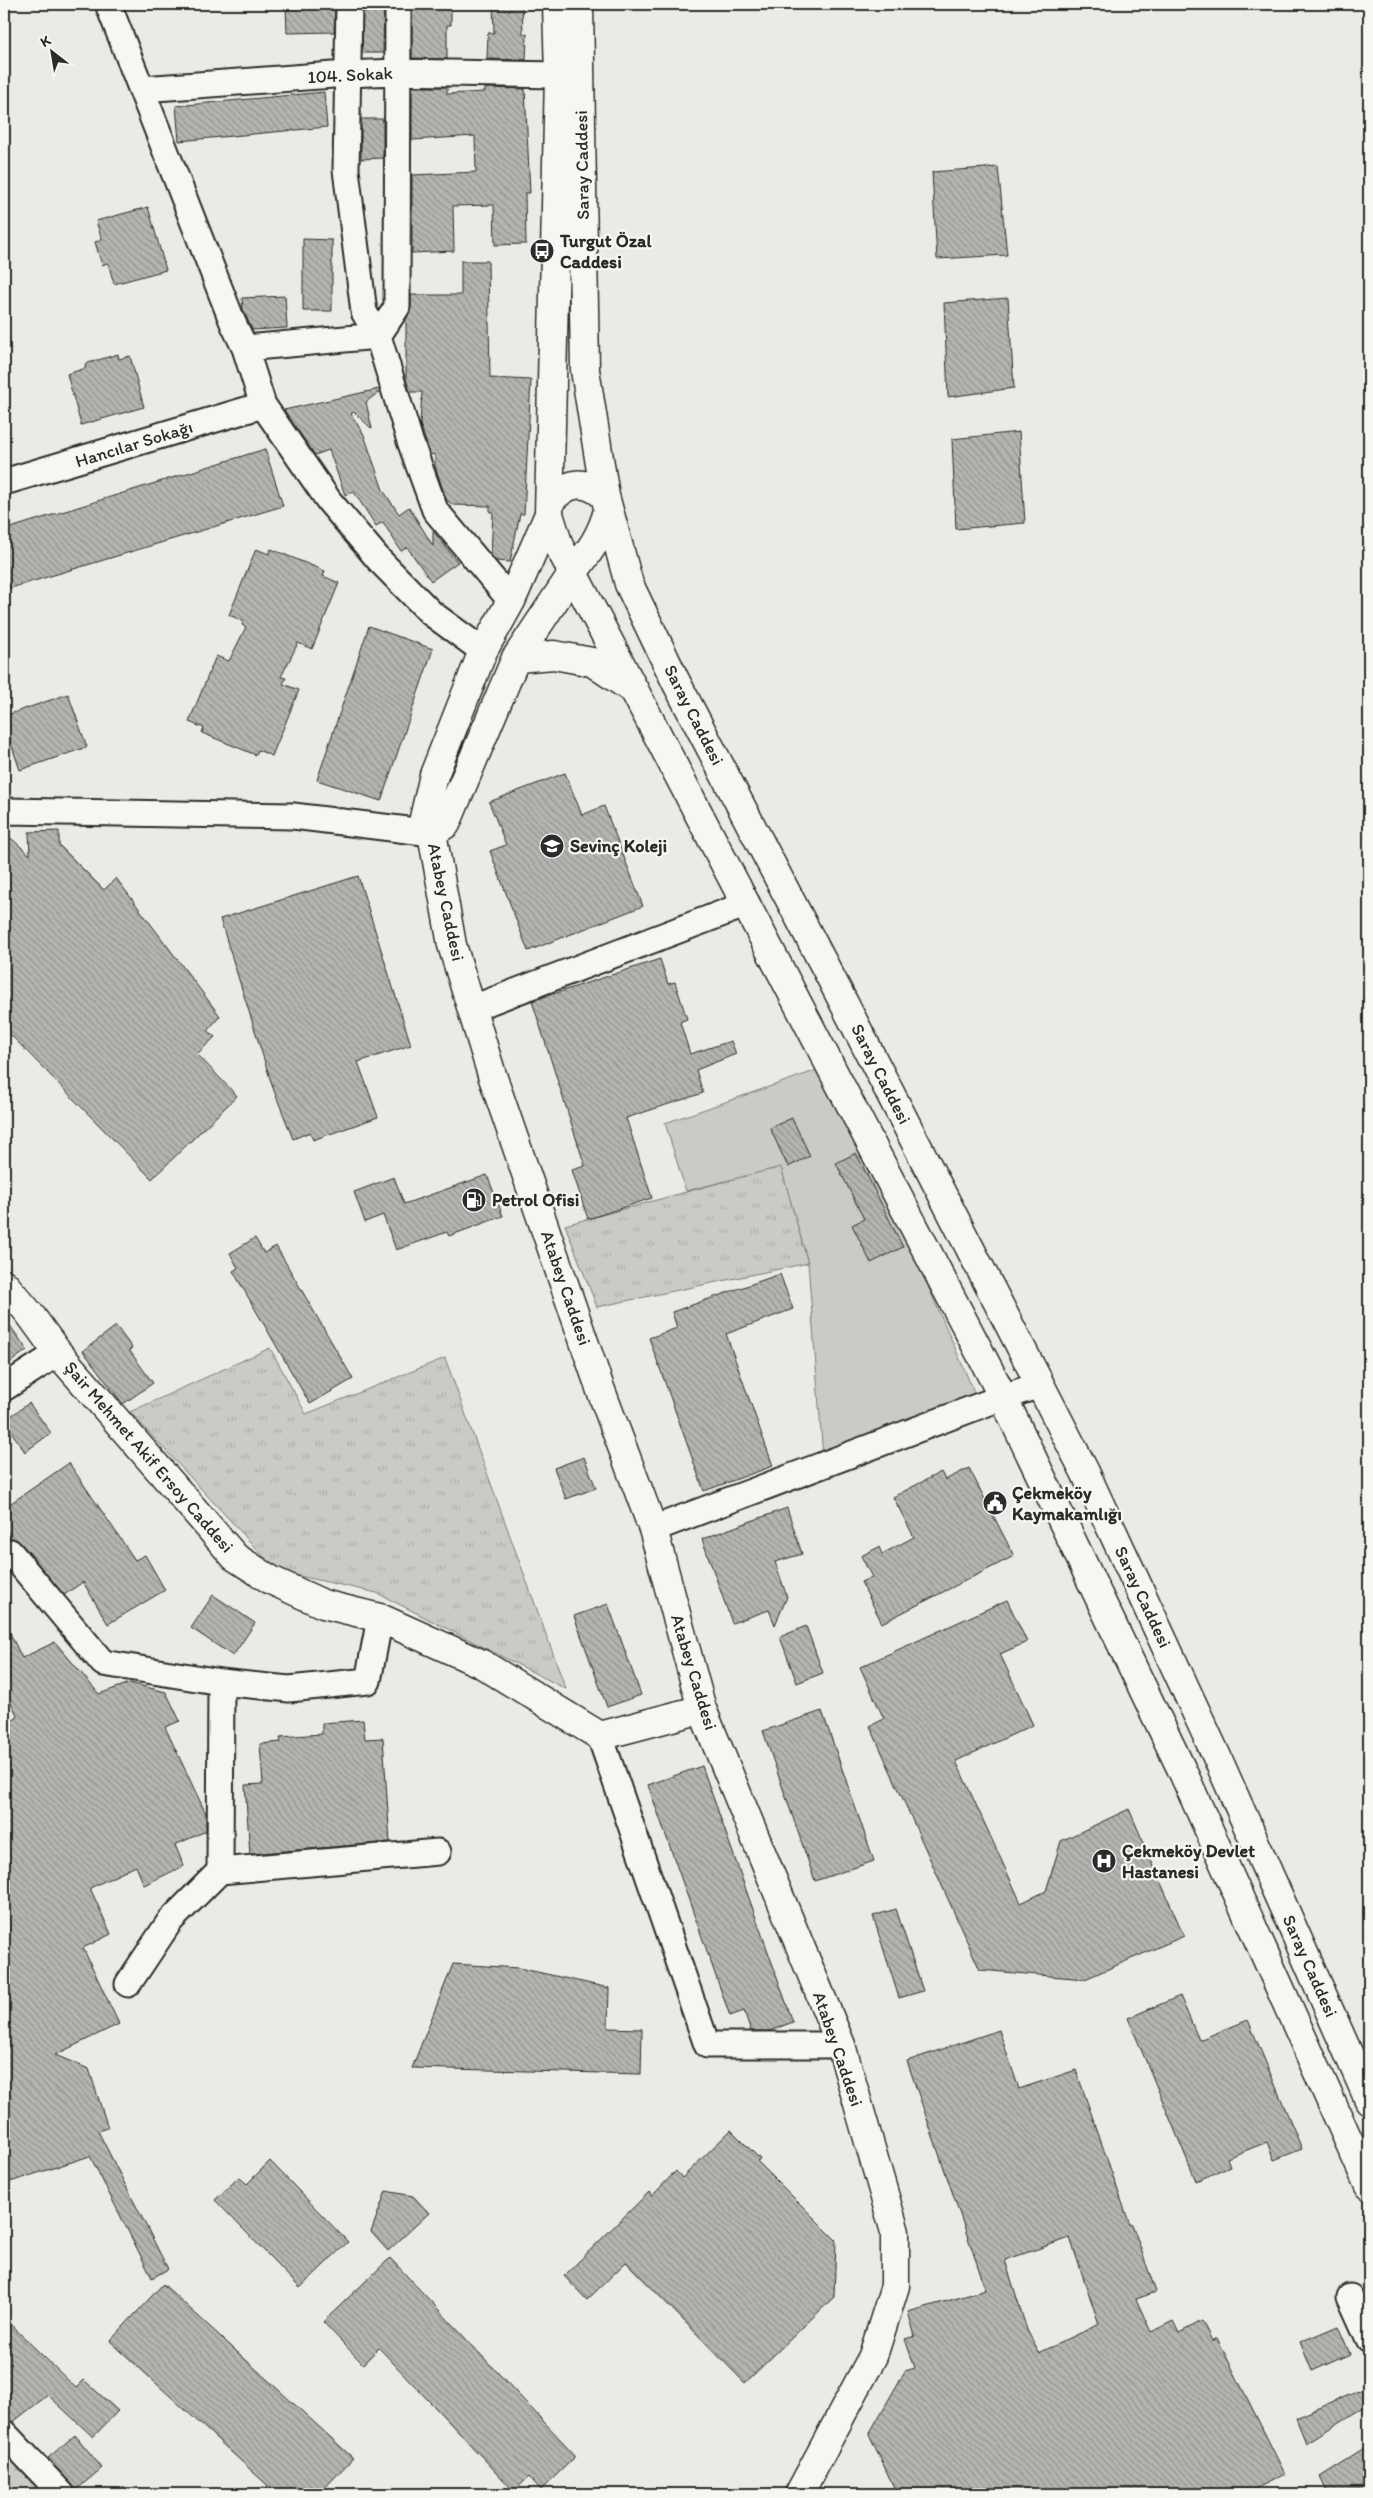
<svg xmlns="http://www.w3.org/2000/svg" width="1373" height="2498" font-family="Itim,sans-serif">
	<style>
		.grass { fill: url(#grass-tufts); stroke: #7a7a79 }
		.forest { fill: url(#forest-firs); stroke: #7a7a79 }
		.green { fill: #cacac7; stroke: #7a7a79 }
		.building { fill: url(#building-back-hatch); stroke: #2b2b2b; fill-rule: evenodd }
		.lines { fill: none; stroke-linecap: round; stroke-linejoin: round }
		.street-casing { stroke: #2b2b2b; stroke-width: 29 }
		.secondary-casing { stroke: #2b2b2b; stroke-width: 31 }
		.primary-casing { stroke: #2b2b2b; stroke-width: 31 }
		.street { stroke: #f6f6f2; stroke-width: 25 }
		.secondary { stroke: #f6f6f2; stroke-width: 28 }
		.primary { stroke: #f6f6f2; stroke-width: 28 }
		.labels { text-anchor: middle; stroke-width: 4.5; stroke-linejoin: round; paint-order: stroke }
		.street-label { font-size: 18px; fill: #2b2b2b; stroke: #f6f6f2 }
		.poi-label { font-size: 18px; font-weight: bold; fill: #2b2b2b; stroke: #f6f6f2; text-anchor: start }
	</style>
	<defs>
		<pattern id="grass-tufts" width="24" height="20" patternUnits="userSpaceOnUse" patternTransform="scale(1.25)"><rect width="24" height="20" fill="#cacac7"/><path d="M3 7l-1-3M5 7V3M7 7l1-3M15 17l-1-3M17 17v-4M19 17l1-3" fill="none" stroke="#aeaeab"/></pattern>
		<pattern id="forest-firs" width="22" height="20" patternUnits="userSpaceOnUse" patternTransform="scale(1.25)"><rect width="22" height="20" fill="#cacac7"/><path d="M5 1l3.5 6h-7zM16 11l3.5 6h-7z" fill="#aeaeab"/></pattern>
		<pattern id="building-back-hatch" width="6" height="6" patternUnits="userSpaceOnUse" patternTransform="scale(1.25)"><rect width="6" height="6" fill="#b4b4b1"/><path d="M-1 5l2 2M0 0l6 6M5-1l2 2" fill="none" stroke="#939390"/></pattern>
	</defs>
	<rect width="100%" height="100%" fill="#eaeae6"/>
	<filter id="ink" filterUnits="userSpaceOnUse"><feTurbulence type="fractalNoise" baseFrequency=".02" numOctaves="2"/><feDisplacementMap in="SourceGraphic" scale="10" xChannelSelector="R" yChannelSelector="G"/><feConvolveMatrix kernelMatrix="1 2 1 2 8 2 1 2 1" color-interpolation-filters="sRGB"/></filter>
	<g filter="url(#ink)">
		<!-- grass -->
		<path class="grass" d="M781 1166 808 1263 597 1307 565 1225Z
			M270 1348 306 1414 445 1358 566 1689 377 1593 277 1571 130 1412Z"/>
		<!-- forest -->
		<path class="forest" d="M4 2451 43 2494H4Z"/>
		<!-- green -->
		<path class="green" d="M832 1065 978 1401 824 1470 808 1263 781 1167 686 1191 665 1123Z"/>
		<!-- building -->
		<path class="building" d="M286 4H335L334 32 287 33Z
			M363 4H384L383 53H362Z
			M412 4H451V25H447V59L412 58Z
			M493 4H522L523 34H527L526 60 487 59 488 33H494Z
			M412 87H447V94L485 92V88L525 89 530 193H525L526 244 495 245 494 205 453 206 454 251 412 253V175L476 172 475 136 412 140Z
			M324 92 327 127 179 141 176 106Z
			M361 119H383V158L361 159Z
			M998 167 1007 255 937 259 932 172Z
			M148 207 166 270 114 284 108 263 102 265 95 242 102 240 96 221Z
			M303 239 332 240V311H303Z
			M461 261H488L490 378 531 380 524 514H520L510 562 496 561 491 555 493 512H490V506L453 505 446 499 435 466V455L430 454 420 424 422 392H410L406 379V319L411 308V295H461Z
			M285 296 287 328 252 330 243 309 242 298Z
			M1008 298 1014 388 948 397 944 303Z
			M118 354 119 359 130 356 144 407 81 425 67 374 86 368 85 364Z
			M379 389 380 391 366 402 372 429 354 412 351 414 364 435 383 490 399 514 409 507 433 546V531L458 562 431 581 407 547 401 551 383 522 376 526 354 492 345 495 329 450 315 455 284 410Z
			M1019 432 1025 523 956 529 952 439Z
			M265 449 283 506 4 590V530Z
			M256 549 269 554 271 549 325 571 323 576 339 583 312 649 298 643 281 677 286 678 283 684 299 690 272 756 258 750 256 755 202 733 204 728 189 722 216 656 229 661 246 627 242 625 243 621 229 615Z
			M369 626 433 649 381 801 317 780Z
			M68 694 87 747 20 770 4 723V716Z
			M565 773 582 815 604 806 643 906 528 951 490 851 506 845 489 802Z
			M59 831V845L104 890 116 878 220 1016 208 1030 215 1037 197 1054 237 1096 152 1179 4 1028V832L30 855 29 832Z
			M358 876 411 1045 358 1062 378 1117 313 1140 310 1132 293 1139 273 1088 220 919Z
			M660 959 668 984 675 982 687 1019 680 1022 690 1054 731 1041 736 1054 696 1070 703 1093 626 1118 652 1198 588 1219 572 1170 585 1166 532 1001Z
			M792 1118 810 1156 788 1167 770 1128Z
			M856 1153 903 1247 871 1263 852 1225 864 1219 836 1163Z
			M487 1175 503 1216 449 1236 447 1232 396 1250 383 1215 365 1222 354 1192 394 1177 404 1204Z
			M255 1238 264 1253 276 1246 353 1379 310 1404 233 1271 238 1268 230 1253Z
			M780 1274 793 1309 726 1334 773 1466 704 1491 649 1338 677 1328 672 1312Z
			M4 1317 27 1350 4 1367Z
			M116 1326 132 1348 129 1350 153 1383 123 1404 83 1351Z
			M29 1403 51 1433 25 1452 4 1421Z
			M584 1457 596 1488 566 1499 554 1468Z
			M69 1463 135 1560 145 1555 165 1590 108 1624 83 1582 64 1595 21 1543 12 1538 4 1527V1508Z
			M969 1468 1014 1556 882 1623 861 1582 872 1577 861 1556 879 1547 882 1554 914 1537 893 1497 941 1472 945 1480Z
			M787 1508 802 1554 775 1562 787 1597 775 1625 769 1610 732 1623 702 1539Z
			M213 1595 255 1623 233 1656 191 1628Z
			M1007 1600 1027 1642 1000 1654 1033 1725 956 1761 1021 1903 1046 1891 1061 1841 1129 1809 1184 1936 1085 1979 980 1970 870 1726 884 1719 860 1667Z
			M608 1604 641 1695 607 1707 574 1616Z
			M4 1621 22 1658 55 1642 99 1694 130 1683 166 1692 180 1721 165 1727 206 1814V1831L175 1845 184 1866 144 1885 136 1866 90 1888 111 1934 83 1948 119 2024 55 2055 89 2069 108 2128 98 2131 168 2269 152 2278 90 2156 4 2184V1725L18 1717 4 1688Z
			M806 1626 823 1673 797 1683 780 1637Z
			M822 1711 874 1861 815 1881 763 1731Z
			M363 1720 365 1739 383 1738 390 1842 250 1854 245 1785 263 1784 260 1744 281 1742 280 1737 322 1734V1723Z
			M702 1766 793 2022 769 2031H751L744 2011 730 2016 648 1785Z
			M896 1909 923 1991 899 1998 873 1916Z
			M453 1964 519 1968 609 1988 608 2028 642 2029 641 2074 412 2068Z
			M1180 1996 1199 2040 1248 2020 1302 2149 1274 2160 1267 2142 1227 2158 1230 2166 1196 2181 1128 2018Z
			M999 2030 1019 2089 1076 2070 1130 2225 1132 2224 1156 2292 1136 2299 1151 2332 1173 2321 1179 2333 1202 2321 1212 2341 1217 2338 1285 2474 1245 2494H897L869 2434 905 2371 915 2368 905 2339 915 2336 908 2312 986 2290 907 2061ZM1070 2238 1099 2324 1039 2353 1027 2330 1005 2260Z
			M731 2130 760 2159 757 2161 836 2240 834 2297 745 2383 626 2262 587 2300 564 2276 649 2192 652 2196 676 2171 682 2178Z
			M270 2161 348 2242 300 2288 215 2200 239 2177 247 2184Z
			M386 2191 413 2196 429 2213 388 2251 371 2232Z
			M390 2258 576 2456 541 2490 529 2477 514 2491 379 2348 363 2364 323 2322Z
			M163 2284 353 2458 319 2494H277L110 2341Z
			M4 2318 76 2388 84 2380 118 2411 93 2437 48 2395 13 2422 4 2419Z
			M1338 2326 1350 2354 1312 2371 1300 2342Z
			M1363 2389 1369 2404 1306 2443 1296 2418Z
			M75 2435 102 2468 76 2490 48 2458Z
			M1369 2446V2488L1360 2494H1328L1320 2477Z"/>
		<g class="lines">
			<defs>
				<path id="street" d="M108 4 233 323 245 348 263 405 329 501 380 561 431 613 483 651
					M398 4 397 307 378 336 410 441 435 510 511 601
					M142 89 347 74 396 72 559 75
					M245 348 378 336 364 312 346 170 349 4
					M4 482 263 405
					M4 813 6 811 293 816 432 833
					M473 1008 747 904
					M4 1388 58 1353
					M653 1529 1003 1397 1040 1385
					M4 1553 10 1552 103 1663 221 1682 289 1689 368 1681 380 1618
					M600 1736 707 2045H841
					M220 1871 438 1852
					M128 1984 170 1921 220 1871 221 1682
					M1350 2297 1369 2339
					M4 2433 62 2494"/>
				<path id="secondary" d="M549 514 511 601 483 651 434 775 424 818 432 833 452 945 492 1075 600 1388 653 1529 702 1709 841 2045 895 2232V2286L873 2356 799 2494
					M432 833 446 824 516 658 572 574
					M4 1284 29 1313 58 1353 235 1557 271 1580 323 1604 380 1618 482 1664 600 1736 702 1709"/>
				<path id="primary" d="M557 4 559 75 549 514 559 546 1003 1397 1181 1768 1369 2186
					M579 4 585 370 605 496 629 584 676 682 832 980 1085 1472 1217 1757 1369 2100
					M550 501C568 482 584 478 605 496
					M572 574C588 553 602 536 608 510
					M516 658 554 655 592 662 635 691"/>
			</defs>
			<!-- street casing -->
			<use href="#street" class="street-casing"/>
			<!-- secondary casing -->
			<use href="#secondary" class="secondary-casing"/>
			<!-- primary casing -->
			<use href="#primary" class="primary-casing"/>
			<!-- street -->
			<use href="#street" class="street"/>
			<!-- secondary -->
			<use href="#secondary" class="secondary"/>
			<!-- primary -->
			<use href="#primary" class="primary"/>
		</g>
	</g>
	<!-- icons -->
	<defs>
		<symbol id="bus-disc" viewBox="-11 -11 22 22"><circle r="9.5" fill="#2b2b2b" stroke="#f6f6f2"/><path d="M-5-6H5V4H4V6H2V4H-2V6H-4V4H-5ZM-3.5-4V0h7V-4ZM-3.5 1.2v1.5H-2V1.2ZM2 1.2v1.5H3.5V1.2Z" fill="#fff"/></symbol>
		<symbol id="university-disc" viewBox="-11 -11 22 22"><circle r="9.5" fill="#2b2b2b" stroke="#f6f6f2"/><path d="M0-5L7-2L0 1L-7-2ZM-4 1L0 2.5L4 1V4Q0 6-4 4Z" fill="#fff"/></symbol>
		<symbol id="fuel-disc" viewBox="-11 -11 22 22"><circle r="9.5" fill="#2b2b2b" stroke="#f6f6f2"/><path d="M-5.5-6h7V0h2V4h1.3V-2.5L3-4.5l.8-.8L6-3V5H2.5V1h-1V6h-7ZM-4.2-4.7v3.2H.2V-4.7Z" fill="#fff"/></symbol>
		<symbol id="civic-disc" viewBox="-11 -11 22 22"><circle r="9.5" fill="#2b2b2b" stroke="#f6f6f2"/><path d="M-.6-6.5H3V-4.5H.6V-3L4-1V1h2V6H-6V1h2V-1L-.6-3ZM-1.2 2.5V6h2.4V2.5Z" fill="#fff"/></symbol>
		<symbol id="hospital-disc" viewBox="-11 -11 22 22"><circle r="9.5" fill="#2b2b2b" stroke="#f6f6f2"/><path d="M-5-5h3v3.5h4V-5h3V5h-3V1.5h-4V5h-3Z" fill="#fff"/></symbol>
	</defs>
	<g fill-rule="evenodd">
		<use href="#bus-disc" x="528" y="237" width="28" height="28"/>
		<use href="#university-disc" x="538" y="832" width="28" height="28"/>
		<use href="#fuel-disc" x="460" y="1186" width="28" height="28"/>
		<use href="#civic-disc" x="981" y="1489" width="28" height="28"/>
		<use href="#hospital-disc" x="1090" y="1847" width="28" height="28"/>
	</g>
	<g class="labels">
		<!-- street labels -->
		<g class="street-label">
			<text transform="translate(350 75) rotate(-3)" y="6">104. Sokak</text>
			<text transform="translate(582 165) rotate(-91)" y="6">Saray Caddesi</text>
			<text transform="translate(134 444) rotate(-17)" y="6">Hancılar Sokağı</text>
			<text transform="translate(694 715) rotate(63)" y="6">Saray Caddesi</text>
			<text transform="translate(446 902) rotate(78)" y="6">Atabey Caddesi</text>
			<text transform="translate(881 1074) rotate(63)" y="6">Saray Caddesi</text>
			<text transform="translate(566 1288) rotate(71)" y="6">Atabey Caddesi</text>
			<text transform="translate(149 1457) rotate(49)" y="6">Şair Mehmet Akif Ersoy Caddesi</text>
			<text transform="translate(1143 1597) rotate(65)" y="6">Saray Caddesi</text>
			<text transform="translate(694 1672) rotate(73)" y="6">Atabey Caddesi</text>
			<text transform="translate(1310 1966) rotate(66)" y="6">Saray Caddesi</text>
			<text transform="translate(838 2049) rotate(71)" y="6">Atabey Caddesi</text>
		</g>
		<!-- poi labels -->
		<g class="poi-label">
			<text x="560" y="247">Turgut Özal<tspan x="560" dy="21">Caddesi</tspan></text>
			<text x="570" y="852">Sevinç Koleji</text>
			<text x="492" y="1206">Petrol Ofisi</text>
			<text x="1012" y="1499">Çekmeköy<tspan x="1012" dy="21">Kaymakamlığı</tspan></text>
			<text x="1122" y="1857">Çekmeköy Devlet<tspan x="1122" dy="21">Hastanesi</tspan></text>
		</g>
	</g>
	<!-- margin -->
	<rect width="1373" height="2498" fill="none" stroke="#f6f6f2" stroke-width="20"/>
	<rect x="10" y="10" width="1353" height="2478" fill="none" stroke="#2b2b2b" stroke-width="2" filter="url(#ink)"/>
	<!-- north arrow -->
	<g transform="translate(52 52) rotate(329)" stroke="#f6f6f2" stroke-width="4" paint-order="stroke">
	<path d="M0-4L9 19L0 12L-9 19Z" fill="#2b2b2b"/>
	<text y="-8" font-size="14" font-weight="bold" text-anchor="middle" fill="#2b2b2b">K</text>
	</g>
</svg>
